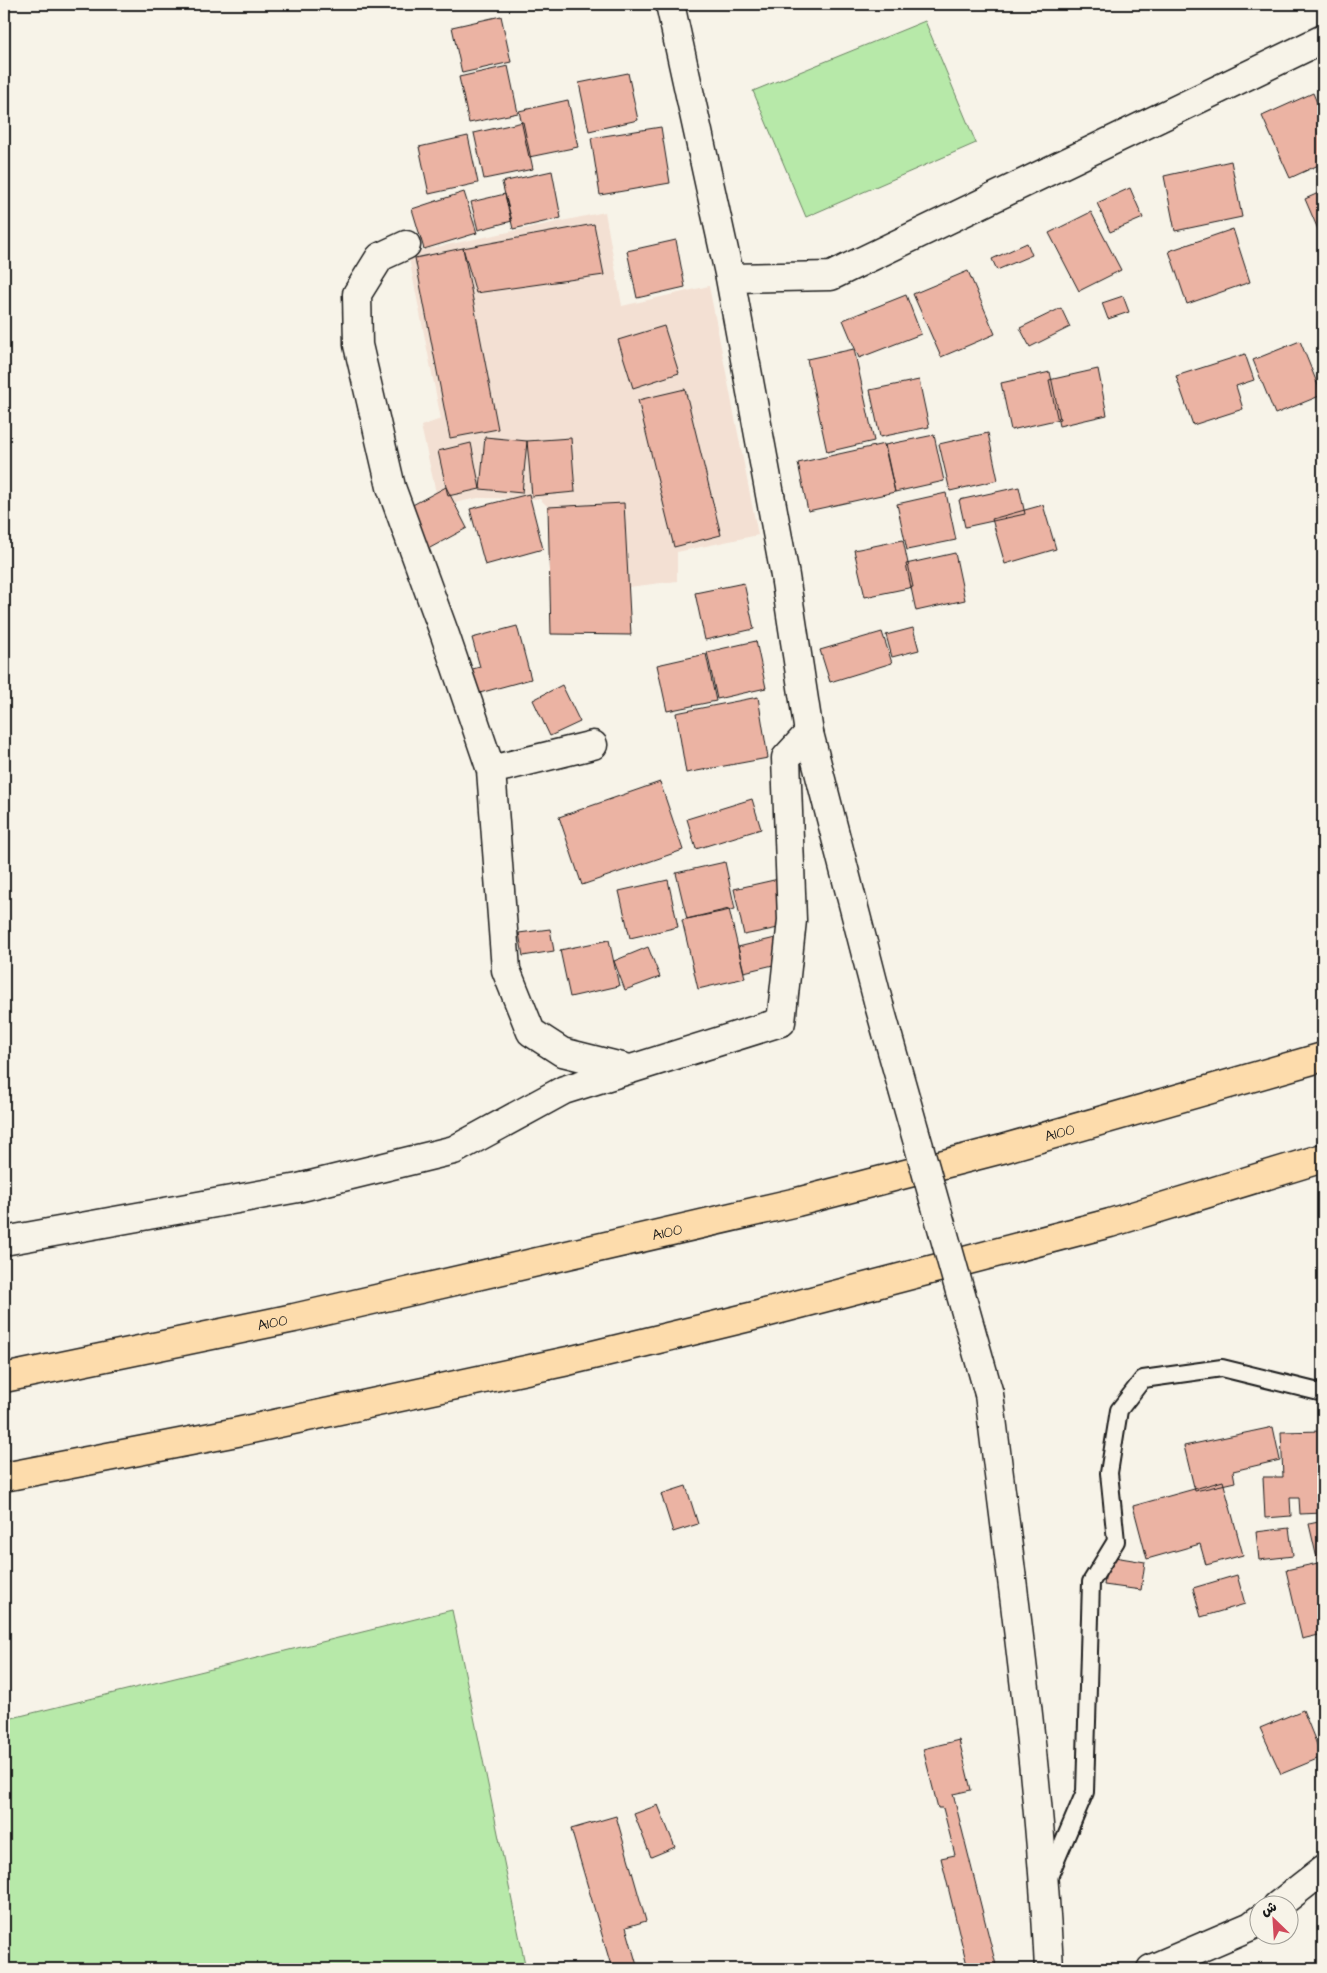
<svg xmlns="http://www.w3.org/2000/svg" width="1327" height="1973" font-family="'Architects Daughter','Playpen Sans Arabic',sans-serif">
	<style>
		.built { fill: #f3e0d3 }
		.green { fill: #b7e9a9; stroke: #6a8262 }
		.building { fill: #ebb3a3; stroke: #1c1c1c }
		.lines { fill: none; stroke-linecap: round; stroke-linejoin: round }
		.lane-casing { stroke: #1c1c1c; stroke-width: 20 }
		.street-casing { stroke: #1c1c1c; stroke-width: 31 }
		.secondary-casing { stroke: #1c1c1c; stroke-width: 31 }
		.highway-casing { stroke: #1c1c1c; stroke-width: 31 }
		.lane { stroke: #f7f3e8; stroke-width: 16 }
		.street { stroke: #f7f3e8; stroke-width: 28 }
		.secondary { stroke: #f7f3e8; stroke-width: 28 }
		.highway { stroke: #fddcac; stroke-width: 28 }
		.secondary-bridge-casing { stroke: #1c1c1c; stroke-width: 31; stroke-linecap: butt }
		.secondary-bridge { stroke: #f7f3e8; stroke-width: 28 }
		.labels { text-anchor: middle; stroke-width: 5; stroke-linejoin: round; paint-order: stroke }
		.street-label { font-size: 15px; fill: #1c1c1c; stroke: #f7f3e8 }
	</style>
	<rect width="100%" height="100%" fill="#f7f3e8"/>
	<filter id="ink" filterUnits="userSpaceOnUse"><feTurbulence type="fractalNoise" baseFrequency=".02" numOctaves="2"/><feDisplacementMap in="SourceGraphic" scale="10" xChannelSelector="R" yChannelSelector="G"/><feConvolveMatrix kernelMatrix="1 2 1 2 8 2 1 2 1" color-interpolation-filters="sRGB"/></filter>
	<g filter="url(#ink)">
		<!-- built -->
		<path class="built" d="M605 212 622 306 709 286 758 535 677 552V581L629 587 631 635 551 634 548 507 540 499 478 498 439 506 421 426 441 419 408 253Z"/>
		<!-- green -->
		<path class="green" d="M925 21 976 143 806 217 753 91Z
			M452 1610 526 1969H4V1720Z"/>
		<!-- building -->
		<path class="building" d="M501 16 511 62 462 73 452 27Z
			M508 66 518 113 469 123 459 77Z
			M628 73 638 120 589 131 579 83Z
			M1313 93 1323 117V163L1290 178 1262 116Z
			M568 100 578 147 529 157 519 111Z
			M523 122 533 169 484 179 474 133Z
			M661 127 670 183 600 195 591 138Z
			M468 136 478 183 429 194 419 147Z
			M1231 161 1242 217 1175 231 1164 176Z
			M552 171 561 218 513 229 502 182Z
			M1130 188 1143 218 1110 232 1097 203Z
			M1323 191V241L1305 199Z
			M464 192 477 233 424 249 412 209Z
			M505 194 512 221 478 230 471 202Z
			M1091 212 1121 270 1079 291 1049 233Z
			M594 224 604 275 476 293 463 248Z
			M1233 229 1250 282 1187 304 1169 251Z
			M676 240 685 287 637 298 627 251Z
			M1027 243 1032 255 997 270 992 259Z
			M463 248 498 429 450 438 415 258Z
			M968 271 995 334 941 357 913 294Z
			M906 295 921 334 859 358 843 320Z
			M1123 296 1129 312 1108 319 1102 303Z
			M1061 308 1070 327 1030 347 1020 328Z
			M664 326 679 373 633 388 618 340Z
			M1300 341 1322 395 1275 414 1253 360Z
			M854 349 874 441 827 452 807 359Z
			M1245 354 1254 380 1236 386 1243 409 1193 425 1176 376Z
			M1098 369 1107 415 1059 426 1049 380Z
			M1050 372 1060 419 1011 430 1001 383Z
			M919 380 929 427 880 437 870 390Z
			M685 389 721 535 674 547 638 400Z
			M988 433 998 480 950 491 939 444Z
			M934 435 944 481 895 492 885 445Z
			M485 437 527 441 522 493 480 489Z
			M571 438 575 492 532 496 527 441Z
			M471 443 480 489 448 496 438 451Z
			M884 444 895 492 808 511 798 463Z
			M446 487 467 528 428 549 407 508Z
			M1019 487 1025 514 965 527 959 500Z
			M946 493 956 540 907 550 897 504Z
			M529 494 543 549 485 565 470 509Z
			M624 503 631 635 551 634 548 507Z
			M1043 505 1056 549 1005 564 992 519Z
			M903 540 913 587 865 597 854 550Z
			M955 553 965 600 916 611 906 564Z
			M744 583 754 629 705 640 695 593Z
			M517 626 531 679 476 694 469 670 480 667 472 638Z
			M913 628 919 650 892 657 886 635Z
			M882 632 892 663 830 682 820 650Z
			M756 641 766 688 717 699 707 652Z
			M706 654 716 701 667 711 657 665Z
			M562 685 580 722 550 736 533 700Z
			M758 697 768 758 686 773 676 713Z
			M660 782 683 850 582 885 559 817Z
			M752 799 761 829 696 849 687 819Z
			M725 862 735 909 687 919 676 873Z
			M783 878 793 925 744 935 734 889Z
			M668 880 678 927 630 938 619 891Z
			M729 909 745 978 698 989 682 920Z
			M550 929 554 951 523 956 519 933Z
			M792 934 798 959 744 972 738 947Z
			M609 940 619 986 570 997 560 950Z
			M648 947 660 977 625 990 614 961Z
			M1273 1427 1280 1460 1233 1471 1235 1482 1195 1491 1184 1446Z
			M1323 1431V1513L1300 1514 1299 1498H1290L1291 1516 1265 1518 1263 1477H1283L1281 1432Z
			M1223 1481 1243 1555 1206 1565 1200 1544 1147 1559 1133 1506Z
			M686 1486 698 1524 673 1532 661 1494Z
			M1323 1521V1634L1302 1639 1286 1570 1318 1563 1309 1524Z
			M1289 1528 1293 1556 1259 1560 1256 1532Z
			M1108 1556 1145 1562 1141 1590 1104 1585Z
			M1237 1575 1245 1604 1201 1617 1193 1588Z
			M1303 1710 1322 1757 1281 1774 1260 1728Z
			M959 1740 971 1790 953 1794 997 1969H968L941 1858 955 1855 943 1808H938L923 1749Z
			M658 1805 675 1847 651 1857 634 1814Z
			M616 1816 646 1921 626 1927 638 1969H612L571 1829Z"/>
		<g class="lines">
			<defs>
				<path id="lane" d="M1048 1879 1085 1792 1091 1582 1116 1541 1109 1473 1119 1410 1143 1379 1222 1368 1323 1393"/>
				<path id="street" d="M406 245 380 257 357 294 358 345 391 487 445 635 491 770 506 970 531 1032 562 1052 630 1069
					M491 770 593 745
					M4 1241 298 1188 454 1150 564 1090 781 1022 792 920 786 758 809 733
					M1277 1906 1323 1870
					M1151 1969 1251 1926 1260 1919"/>
				<path id="secondary" d="M670 4 730 278 831 276 1323 39
					M730 278 785 576 809 733 879 1005
					M989 1394C1012 1585 1040 1777 1049 1969"/>
				<g id="highway">
					<path id="s1" d="M4 1378 294 1318 797 1202 1002 1149 1323 1057"/>
					<path d="M4 1477 237 1432 568 1361 758 1315 1110 1223 1323 1158"/>
				</g>
			</defs>
			<!-- lane casing -->
			<use href="#lane" class="lane-casing"/>
			<!-- street casing -->
			<use href="#street" class="street-casing"/>
			<!-- secondary casing -->
			<use href="#secondary" class="secondary-casing"/>
			<!-- highway casing -->
			<use href="#highway" class="highway-casing"/>
			<!-- lane -->
			<use href="#lane" class="lane"/>
			<!-- street -->
			<use href="#street" class="street"/>
			<!-- secondary -->
			<use href="#secondary" class="secondary"/>
			<!-- highway -->
			<use href="#highway" class="highway"/>
			<defs>
				<path id="secondary-bridge" d="M879 1005 989 1394"/>
			</defs>
			<!-- secondary-bridge casing -->
			<use href="#secondary-bridge" class="secondary-bridge-casing"/>
			<!-- secondary-bridge -->
			<use href="#secondary-bridge" class="secondary-bridge"/>
		</g>
	</g>
	<g class="labels">
		<!-- street labels -->
		<g class="street-label">
			<text dy="5" stroke="none"><textPath href="#s1" startOffset="1084">A100</textPath></text>
			<text dy="5" stroke="none"><textPath href="#s1" startOffset="679">A100</textPath></text>
			<text dy="5" stroke="none"><textPath href="#s1" startOffset="274">A100</textPath></text>
		</g>
	</g>
	<!-- margin -->
	<rect width="1327" height="1973" fill="none" stroke="#f7f3e8" stroke-width="20"/>
	<rect x="10" y="10" width="1307" height="1953" fill="none" stroke="#1c1c1c" stroke-width="2" filter="url(#ink)"/>
	<!-- north arrow -->
	<g transform="translate(1274 1920) rotate(335)"><circle r="24" fill="#f7f3e8" stroke="#9f9d96"/>
	<path d="M0-4L9 19L0 12L-9 19Z" fill="#d1495b"/>
	<text y="-8" font-size="14" font-weight="bold" text-anchor="middle" fill="#1c1c1c">ش</text>
	</g>
</svg>
